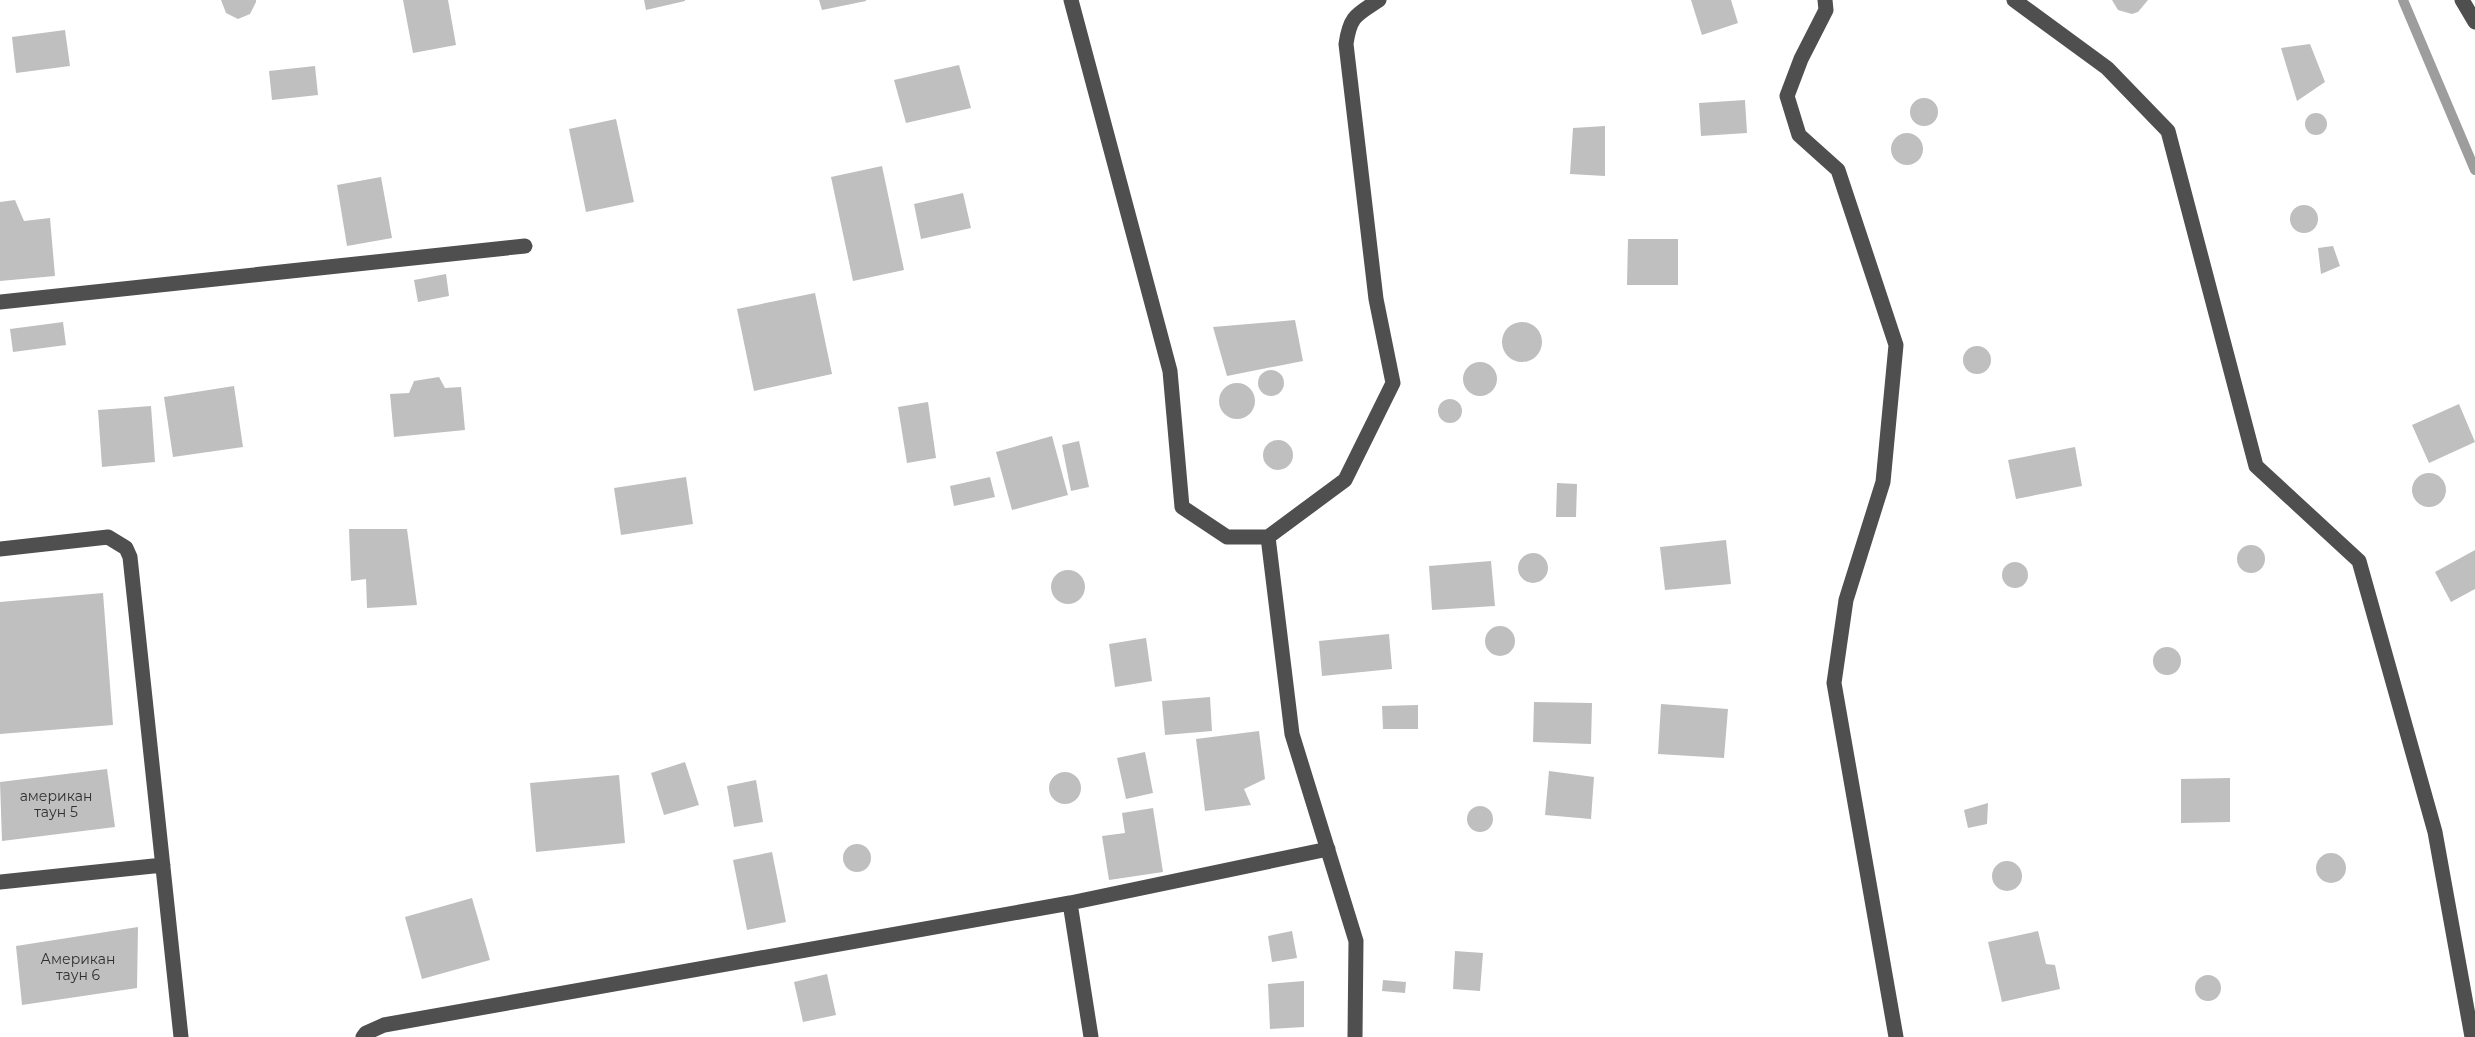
<svg xmlns="http://www.w3.org/2000/svg" width="2475" height="1037" font-family="Montserrat,sans-serif">
	<style>
		.lines { fill: none; stroke-linecap: round; stroke-linejoin: round }
		.stream { stroke: #9d9d9d; stroke-width: 10 }
		.building { fill: #bfbfbf }
		.minor { stroke: #4f4f4f; stroke-width: 15 }
		.labels { text-anchor: middle; stroke-width: 5; stroke-linejoin: round; paint-order: stroke }
		.number-label { font-size: 14px; fill: #303030 }
	</style>
	<rect width="100%" height="100%" fill="#fff"/>
	<g class="lines">
		<!-- stream -->
		<path class="stream" d="M2403 0 2475 170"/>
	</g>
	<!-- building -->
	<path class="building" d="M221 0H256V2L250 14 238 19 226 13Z
		M403 0H448L456 45 413 53Z
		M644 0H685V1L646 10Z
		M819 0H866V1L822 10Z
		M1691 0H1731L1738 23 1702 35Z
		M2112 0H2148L2138 12 2132 14 2118 10Z
		M65 30 70 66 16 73 12 37Z
		M2310 44 2325 82 2297 101 2281 48Z
		M959 65 971 108 906 123 894 80Z
		M315 66 318 95 272 100 269 71Z
		M1910 112a14 14 0 1 1 28 0a14 14 0 1 1-28 0Z
		M1745 100 1747 133 1701 136 1699 103Z
		M2305 124a11 11 0 1 1 22 0a11 11 0 1 1-22 0Z
		M616 119 634 202 586 212 569 129Z
		M1605 126V176L1570 174 1573 128Z
		M1891 149a16 16 0 1 1 32 0a16 16 0 1 1-32 0Z
		M882 166 904 270 853 281 831 177Z
		M381 177 392 238 347 246 337 185Z
		M963 193 971 228 921 239 914 204Z
		M15 200 24 221 50 218 55 276 0 281V202Z
		M2290 219a14 14 0 1 1 28 0a14 14 0 1 1-28 0Z
		M1628 239H1678V285H1627Z
		M2333 246 2340 266 2321 274 2318 248Z
		M446 274 449 296 418 302 414 280Z
		M815 293 832 374 754 391 737 309Z
		M1295 320 1303 361 1227 376 1213 327Z
		M63 322 66 345 13 352 10 329Z
		M1502 342a20 20 0 1 1 40 0a20 20 0 1 1-40 0Z
		M1963 360a14 14 0 1 1 28 0a14 14 0 1 1-28 0Z
		M1463 379a17 17 0 1 1 34 0a17 17 0 1 1-34 0Z
		M1258 383a13 13 0 1 1 26 0a13 13 0 1 1-26 0Z
		M439 377 445 388 461 387 465 430 394 437 390 394 409 393 414 381Z
		M1219 401a18 18 0 1 1 36 0a18 18 0 1 1-36 0Z
		M234 386 243 447 173 457 164 397Z
		M1438 411a12 12 0 1 1 24 0a12 12 0 1 1-24 0Z
		M928 402 936 458 907 463 898 407Z
		M2459 404 2475 442 2429 463 2412 425Z
		M151 406 155 462 102 467 98 410Z
		M1052 436 1068 495 1012 510 996 452Z
		M1263 455a15 15 0 1 1 30 0a15 15 0 1 1-30 0Z
		M1079 441 1089 487 1071 491 1062 445Z
		M2075 447 2082 486 2016 499 2008 460Z
		M2412 490a17 17 0 1 1 34 0a17 17 0 1 1-34 0Z
		M686 477 693 524 621 535 614 488Z
		M990 477 995 497 954 506 950 486Z
		M1557 483 1577 484 1576 517H1556Z
		M349 529H407L417 605 367 608 366 579 351 581Z
		M1726 540 1731 584 1665 590 1660 547Z
		M2237 559a14 14 0 1 1 28 0a14 14 0 1 1-28 0Z
		M2475 550V589L2451 602 2435 572Z
		M1518 568a15 15 0 1 1 30 0a15 15 0 1 1-30 0Z
		M1491 561 1495 606 1432 610 1429 566Z
		M2002 575a13 13 0 1 1 26 0a13 13 0 1 1-26 0Z
		M1051 587a17 17 0 1 1 34 0a17 17 0 1 1-34 0Z
		M103 593 113 725 0 734V602Z
		M1485 641a15 15 0 1 1 30 0a15 15 0 1 1-30 0Z
		M1389 634 1392 669 1322 676 1319 641Z
		M1146 638 1152 681 1115 687 1109 644Z
		M2153 661a14 14 0 1 1 28 0a14 14 0 1 1-28 0Z
		M1210 697 1212 731 1165 735 1162 701Z
		M1534 702 1592 703 1591 744 1533 742Z
		M1661 704 1728 709 1724 758 1658 754Z
		M1418 705V729H1383L1382 706Z
		M1259 731 1265 779 1244 789 1251 805 1205 811 1196 739Z
		M1145 752 1153 793 1126 799 1117 758Z
		M685 762 699 805 664 815 651 773Z
		M107 769 115 827 2 841 0 782Z
		M1549 771 1594 777 1591 819 1545 815Z
		M1049 788a16 16 0 1 1 32 0a16 16 0 1 1-32 0Z
		M619 775 625 843 536 852 530 783Z
		M2230 778V822L2181 823V779Z
		M756 780 763 822 734 827 727 786Z
		M1988 803 1987 824 1968 828 1964 810Z
		M1467 819a13 13 0 1 1 26 0a13 13 0 1 1-26 0Z
		M1153 808 1163 872 1109 880 1102 836 1125 833 1122 813Z
		M843 858a14 14 0 1 1 28 0a14 14 0 1 1-28 0Z
		M772 852 786 922 747 930 733 860Z
		M2316 868a15 15 0 1 1 30 0a15 15 0 1 1-30 0Z
		M1992 876a15 15 0 1 1 30 0a15 15 0 1 1-30 0Z
		M472 898 490 960 422 979 405 917Z
		M138 927 137 988 22 1005 16 946Z
		M1292 931 1297 958 1272 962 1268 936Z
		M2038 931 2046 964 2055 965 2060 989 2002 1002 1988 942Z
		M1455 951 1483 953 1480 991 1453 989Z
		M827 974 836 1015 803 1022 794 982Z
		M2195 988a13 13 0 1 1 26 0a13 13 0 1 1-26 0Z
		M1383 980 1406 982 1405 993 1382 991Z
		M1304 981V1027L1270 1029 1268 984Z"/>
	<g class="lines">
		<!-- minor -->
		<path class="minor" d="M1071 0 1170 371 1182 507 1227 537H1268L1292 734 1356 941 1355 1037
			M1825 0 1826 10 1801 59 1787 96 1799 135 1838 170 1896 345 1883 482 1846 600 1834 683 1896 1037
			M2014 0 2107 68 2168 131 2256 466 2359 561 2435 832 2472 1037
			M2462 0 2475 22
			M0 302 525 246
			M1268 537 1345 480 1393 383 1376 299 1346 44C1350 16 1356 15 1379 0
			M0 549 108 537 126 548 130 557 181 1037
			M0 882 163 865
			M1070 903 1091 1037
			M363 1037 366 1033 384 1025 1070 903 1328 849"/>
	</g>
	<g class="labels">
		<!-- number labels -->
		<g class="number-label">
			<text x="56" y="801">американ<tspan x="56" dy="16">таун 5</tspan></text>
			<text x="78" y="964">Американ<tspan x="78" dy="16">таун 6</tspan></text>
		</g>
	</g>
</svg>
